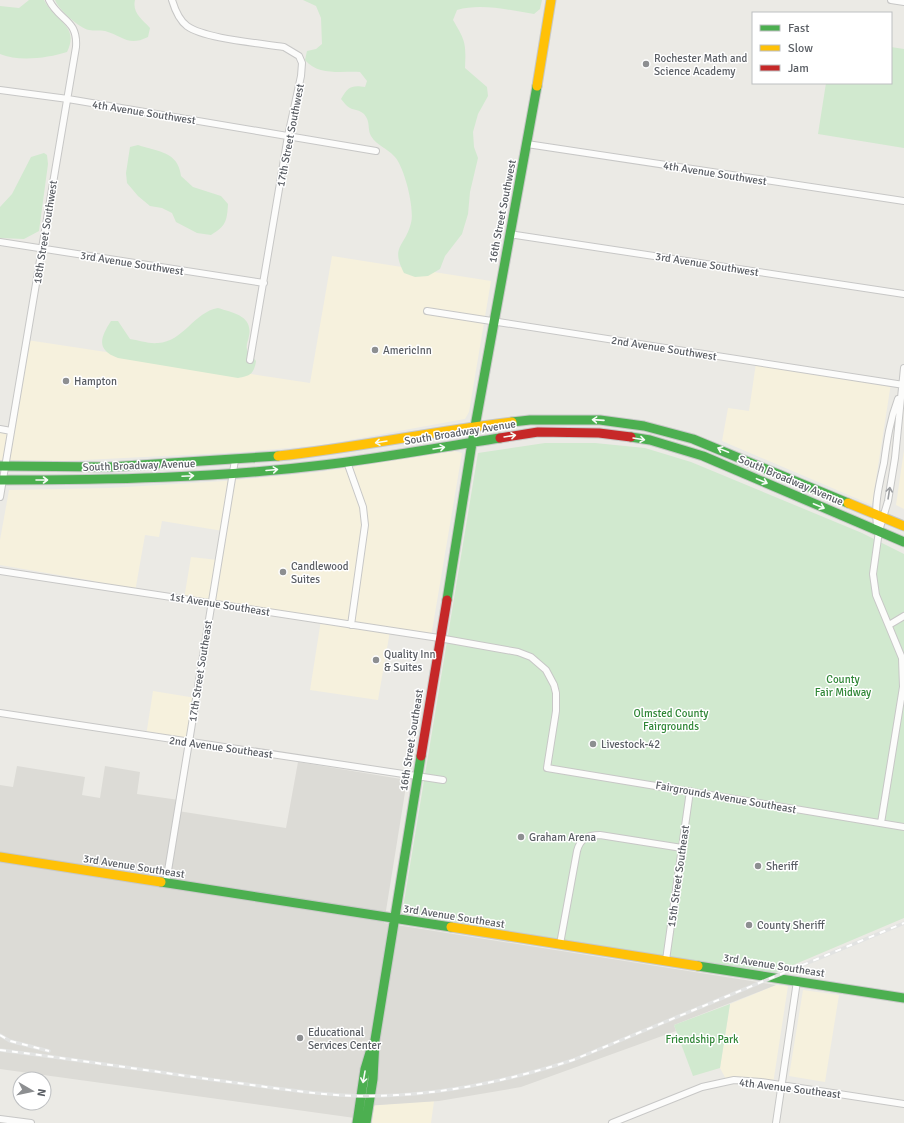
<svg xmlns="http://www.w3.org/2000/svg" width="904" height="1123" font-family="Signika,sans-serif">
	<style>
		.commercial { fill: #f6f1dd }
		.industrial { fill: #dcdbd6 }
		.green { fill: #d1e9cf }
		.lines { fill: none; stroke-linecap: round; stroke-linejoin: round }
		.street-casing { stroke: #c7c7c6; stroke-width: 8 }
		.fast-casing { stroke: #c7c8c7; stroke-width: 11 }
		.slow-casing { stroke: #c7c8c7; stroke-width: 11 }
		.jam-casing { stroke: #c7c8c7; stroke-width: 11 }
		.street { stroke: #fcfcfb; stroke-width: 6 }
		.fast { stroke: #4caf50; stroke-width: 9 }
		.slow { stroke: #ffc107; stroke-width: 9 }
		.jam { stroke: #c62828; stroke-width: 9 }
		.rail-casing { stroke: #e2e3e2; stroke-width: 3.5 }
		.rail { stroke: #fff; stroke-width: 2; stroke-dasharray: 6; stroke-linecap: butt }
		.oneway { stroke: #f6fbf6 }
		.oneway2 { stroke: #9b9da0 }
		.poi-dot { fill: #8d8f91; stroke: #fff; stroke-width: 1.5 }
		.labels { text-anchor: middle; stroke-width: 3; stroke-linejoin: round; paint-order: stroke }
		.poi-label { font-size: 11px; fill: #5a5e64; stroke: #fff; text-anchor: start }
		.street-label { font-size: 11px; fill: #5a5e64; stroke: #fff }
		.park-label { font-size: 11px; fill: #2f8636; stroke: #fff }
	</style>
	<rect width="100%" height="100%" fill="#ebeae5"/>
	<!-- commercial -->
	<path class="commercial" d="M332 256 491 281 469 412 465 419 322 445 244 452 64 461 0 460V429L11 431 27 340 310 383Z
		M756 363 891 383 872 505 722 441 728 408 749 411Z
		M904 450V509L896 505Z
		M454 451 462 453 431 637 390 631 378 700 310 690 321 620 184 599 191 557 218 560 223 531 162 521 159 537 145 535 135 592 94 585V581L0 565V540L9 490 109 488 225 481 319 472Z
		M153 691 196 698 189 742 146 736Z
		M776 985 788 986 773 1084 727 1081 720 1068 730 1004Z
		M803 990 839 995 825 1082 789 1076Z
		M434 1101 431 1123H372L374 1105Z"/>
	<!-- industrial -->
	<path class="industrial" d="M298 762 407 780 384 923 776 985 674 1025 676 1031 521 1087 439 1101 365 1106 362 1119 0 1069V785L13 787 17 766 85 777 82 795 100 798 105 766 140 772 137 794 179 800 178 811 286 828Z"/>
	<!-- green -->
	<path class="green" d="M29 0H44C55 22 80 25 67 52 48 58 19 62 0 54V6L19 8Z
		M55 0H135C132 13 142 19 150 28L148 37C128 47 123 36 105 31 100 30 94 31 89 30 79 28 58 9 55 0Z
		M303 0H542L540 9 534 14C509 10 481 3 457 10L453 20C466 42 466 43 465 68L487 87 488 96 478 114 473 132 474 147 478 158 470 192 468 214 462 234 445 256 440 269 428 276 415 277 404 273C390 246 405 247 411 223 415 209 404 165 394 156 387 148 377 146 371 136 367 129 371 122 364 114 360 110 354 110 350 108 346 106 344 102 341 99 348 87 351 85 365 87L367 81 360 72C341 71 318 76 305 60L307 51 316 49 322 44 321 18 316 6Z
		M891 47 904 49V148L818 134 826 83H891Z
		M138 145C158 152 178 151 181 176L193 187 221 196 228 204C227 221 226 226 211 235L197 233 176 222 172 213 162 208 150 206 138 196 127 183 126 173 130 147Z
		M44 153 47 155 48 164 39 231 24 239 0 238V207L12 194 31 157Z
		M218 308C234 313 253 316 249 336 248 342 245 346 248 352 250 355 254 358 256 361 254 374 250 376 238 378L118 358C96 350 100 338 111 321H118L130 339C138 340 149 344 158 343 183 342 194 312 218 308Z
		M545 443H595L645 448 691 462 862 533 904 554V918L772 974 402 914 478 453Z
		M730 1004 720 1068 693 1076 674 1025Z"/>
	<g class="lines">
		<defs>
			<path id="street" d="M172 0C175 10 179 20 187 26 205 39 260 43 284 47L299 56 302 63 301 76 288 136 250 360
				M891 0 904 2
				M0 90 68 99 376 151
				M527 144 904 201
				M509 234 904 294
				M0 242 264 283
				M427 311 904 385
				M0 429 11 431
				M347 462 363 507 365 525 351 625
				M0 497 76 47C78 19 59 21 49 0
				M878 531C873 508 879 485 884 463 887 440 890 420 898 399
				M0 571 439 638 518 652 531 657 546 670 554 685 556 693V711L547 768 904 827
				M889 625 904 616
				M0 713 443 780
				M881 823 903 687 902 658 876 595 873 574 879 531 888 501 895 458 904 368
				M166 883 235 460
				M560 944 577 851C580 839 587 835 600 835L682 848
				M666 960 690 791
				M0 1119 31 1123
				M612 1123 702 1087 734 1080 761 1082 904 1104
				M776 1123 797 981"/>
			<path id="fast" d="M512 422 530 420H600L644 426 693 439 848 503
				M631 437 650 440 703 456 904 542
				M0 466 109 467 278 456
				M0 480C108 480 216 478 323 465 382 458 441 447 500 438
				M447 600 472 443 537 86
				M161 882 451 927
				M698 966 904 998
				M357 1123 365 1069 371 1049
				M366 1123 373 1079 375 1040 421 756"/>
			<path id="slow" d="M537 86 551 0
				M278 456C356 448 433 431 512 422
				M848 503 904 526
				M0 857 161 882
				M451 927 698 966"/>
			<path id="jam" d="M500 438 538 432 599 433 631 437
				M421 756 447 600"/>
		</defs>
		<!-- street casing -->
		<use href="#street" class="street-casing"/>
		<!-- fast casing -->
		<use href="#fast" class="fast-casing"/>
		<!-- slow casing -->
		<use href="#slow" class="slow-casing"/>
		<!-- jam casing -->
		<use href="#jam" class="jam-casing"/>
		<!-- street -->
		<use href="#street" class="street"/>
		<!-- fast -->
		<use href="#fast" class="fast"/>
		<!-- slow -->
		<use href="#slow" class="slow"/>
		<!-- jam -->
		<use href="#jam" class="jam"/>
		<defs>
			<path id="rail" d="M0 1035 10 1041 49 1051
				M0 1050C72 1059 144 1070 215 1080 263 1086 312 1095 359 1096 432 1097 505 1082 573 1060L904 923"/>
		</defs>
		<!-- rail casing -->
		<use href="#rail" class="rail-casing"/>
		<!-- rail -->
		<use href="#rail" class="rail"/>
	</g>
	<!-- one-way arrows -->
	<defs><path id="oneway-shaft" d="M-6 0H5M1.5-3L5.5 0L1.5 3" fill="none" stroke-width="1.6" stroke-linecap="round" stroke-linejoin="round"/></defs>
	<g class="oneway">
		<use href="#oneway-shaft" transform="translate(598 420) rotate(-176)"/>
		<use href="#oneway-shaft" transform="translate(510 436) rotate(-9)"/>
		<use href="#oneway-shaft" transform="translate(639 439) rotate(9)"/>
		<use href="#oneway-shaft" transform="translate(381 442) rotate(171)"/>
		<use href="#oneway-shaft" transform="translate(439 448) rotate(-9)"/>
		<use href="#oneway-shaft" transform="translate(723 450) rotate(-158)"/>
		<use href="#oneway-shaft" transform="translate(272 470) rotate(-5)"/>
		<use href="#oneway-shaft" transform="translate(188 476) rotate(-3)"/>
		<use href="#oneway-shaft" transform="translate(42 480)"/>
		<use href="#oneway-shaft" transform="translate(762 481) rotate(23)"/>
		<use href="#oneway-shaft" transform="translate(819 506) rotate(23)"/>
		<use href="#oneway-shaft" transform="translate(364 1077) rotate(100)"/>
	</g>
	<use class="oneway2" href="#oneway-shaft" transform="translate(889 493) rotate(-81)"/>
	<!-- markers -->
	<g class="poi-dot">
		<circle cx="646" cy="64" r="4"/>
		<circle cx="375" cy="350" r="4"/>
		<circle cx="66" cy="381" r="4"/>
		<circle cx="283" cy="572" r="4"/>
		<circle cx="376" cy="660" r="4"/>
		<circle cx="593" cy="744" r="4"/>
		<circle cx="521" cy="837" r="4"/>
		<circle cx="758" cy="866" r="4"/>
		<circle cx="749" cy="925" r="4"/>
		<circle cx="300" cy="1038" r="4"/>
	</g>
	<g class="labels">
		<!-- poi labels -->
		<g class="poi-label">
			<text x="654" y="62">Rochester Math and<tspan x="654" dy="13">Science Academy</tspan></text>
			<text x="383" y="354">AmericInn</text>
			<text x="74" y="385">Hampton</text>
			<text x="291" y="570">Candlewood<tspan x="291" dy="13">Suites</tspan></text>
			<text x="384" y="658">Quality Inn<tspan x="384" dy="13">&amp; Suites</tspan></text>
			<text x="601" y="748">Livestock-42</text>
			<text x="529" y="841">Graham Arena</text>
			<text x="766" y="870">Sheriff</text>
			<text x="757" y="929">County Sheriff</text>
			<text x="308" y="1036">Educational<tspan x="308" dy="13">Services Center</tspan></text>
		</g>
		<!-- street labels -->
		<g class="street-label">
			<text transform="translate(144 112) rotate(9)" y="4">4th Avenue Southwest</text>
			<text transform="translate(290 135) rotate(-79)" y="4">17th Street Southwest</text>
			<text transform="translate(715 173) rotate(9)" y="4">4th Avenue Southwest</text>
			<text transform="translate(502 211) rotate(-79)" y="4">16th Street Southwest</text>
			<text transform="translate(45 232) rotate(-81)" y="4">18th Street Southwest</text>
			<text transform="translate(132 263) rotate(9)" y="4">3rd Avenue Southwest</text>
			<text transform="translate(707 264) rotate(9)" y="4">3rd Avenue Southwest</text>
			<text transform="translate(664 348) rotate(9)" y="4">2nd Avenue Southwest</text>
			<text transform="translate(460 432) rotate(-9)" y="4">South Broadway Avenue</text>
			<text transform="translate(139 465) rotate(-2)" y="4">South Broadway Avenue</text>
			<text transform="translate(791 480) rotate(23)" y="4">South Broadway Avenue</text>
			<text transform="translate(220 604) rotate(9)" y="4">1st Avenue Southeast</text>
			<text transform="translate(200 671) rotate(-81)" y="4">17th Street Southeast</text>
			<text transform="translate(411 740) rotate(-81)" y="4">16th Street Southeast</text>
			<text transform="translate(221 747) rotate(8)" y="4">2nd Avenue Southeast</text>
			<text transform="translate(726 797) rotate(10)" y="4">Fairgrounds Avenue Southeast</text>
			<text transform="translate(134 866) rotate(9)" y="4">3rd Avenue Southeast</text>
			<text transform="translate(678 876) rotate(-82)" y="4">15th Street Southeast</text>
			<text transform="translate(454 916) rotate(9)" y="4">3rd Avenue Southeast</text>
			<text transform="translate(774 965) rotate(9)" y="4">3rd Avenue Southeast</text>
			<text transform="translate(790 1088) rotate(7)" y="4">4th Avenue Southeast</text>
		</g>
		<!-- park labels -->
		<g class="park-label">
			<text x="843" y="683">County<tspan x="843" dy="13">Fair Midway</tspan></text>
			<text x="671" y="717">Olmsted County<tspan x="671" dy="13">Fairgrounds</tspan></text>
			<text x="702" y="1043">Friendship Park</text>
		</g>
	</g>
	<!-- legend -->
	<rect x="752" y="12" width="140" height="72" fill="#ffffff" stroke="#bdbfc1"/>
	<rect x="760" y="25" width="20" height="6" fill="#4caf50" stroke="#bdbfc1"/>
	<text x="788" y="32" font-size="12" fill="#5a5e64">Fast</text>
	<rect x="760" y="45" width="20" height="6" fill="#ffc107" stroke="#bdbfc1"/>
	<text x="788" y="52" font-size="12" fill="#5a5e64">Slow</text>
	<rect x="760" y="65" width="20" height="6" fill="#c62828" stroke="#bdbfc1"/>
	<text x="788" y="72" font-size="12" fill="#5a5e64">Jam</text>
	<!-- north arrow -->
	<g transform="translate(32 1091) rotate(99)"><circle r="19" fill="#ffffff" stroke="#bdbfc1"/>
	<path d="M0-3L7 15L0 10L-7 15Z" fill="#8d8f91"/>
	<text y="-6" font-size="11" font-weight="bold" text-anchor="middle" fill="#5a5e64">N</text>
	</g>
</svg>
